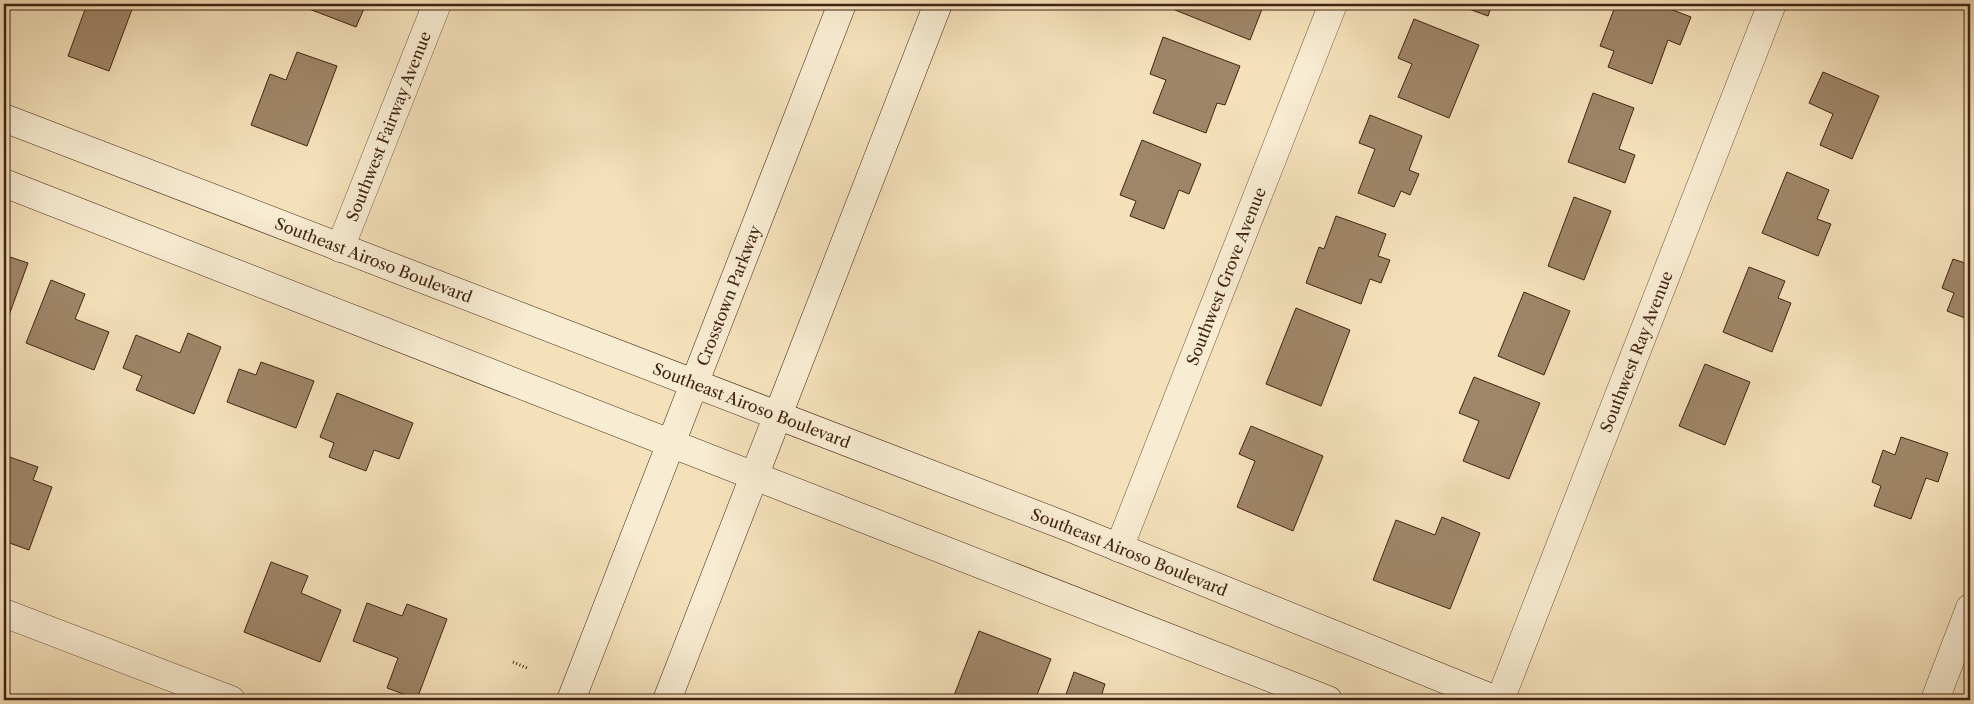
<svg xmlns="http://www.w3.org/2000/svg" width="1974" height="704" font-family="'Libre Caslon Text',serif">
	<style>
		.building { fill: #9f8669; stroke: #432312 }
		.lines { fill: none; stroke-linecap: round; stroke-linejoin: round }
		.minor-casing { stroke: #6f523c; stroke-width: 29 }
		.secondary-casing { stroke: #432312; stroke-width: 29 }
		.path { stroke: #432312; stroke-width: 3; stroke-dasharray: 1 2.5; stroke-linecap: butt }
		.minor { stroke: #f8ecd2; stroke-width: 28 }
		.secondary { stroke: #f8ecd2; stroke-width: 28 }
		.labels { text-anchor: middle; stroke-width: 4; stroke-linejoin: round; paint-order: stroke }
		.street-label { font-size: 16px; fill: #432312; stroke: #f8ecd2 }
	</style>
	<rect width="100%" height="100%" fill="#f4e1ba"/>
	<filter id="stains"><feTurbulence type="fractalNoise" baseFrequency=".004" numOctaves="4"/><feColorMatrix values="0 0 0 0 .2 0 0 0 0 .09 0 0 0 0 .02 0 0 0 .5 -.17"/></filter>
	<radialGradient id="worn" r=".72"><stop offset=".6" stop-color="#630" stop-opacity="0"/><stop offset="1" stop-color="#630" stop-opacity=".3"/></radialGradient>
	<!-- building -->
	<path class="building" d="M87 4H134L109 71 68 56Z
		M296 4H366L356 27Z
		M1178 4H1264L1250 40 1175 10Z
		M1455 4H1492L1488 16Z
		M1616 4H1657L1691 17 1680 45 1668 40 1652 84 1608 67 1614 51 1600 46Z
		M1414 19 1479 45 1449 118 1398 97 1412 64 1398 58Z
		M1163 37 1240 66 1225 105 1217 103 1206 133 1153 113 1166 80 1150 74Z
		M297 52 337 66 307 146 251 125 270 74 286 80Z
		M1823 72 1879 96 1852 159 1820 145 1833 114 1809 103Z
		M1593 93 1634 108 1619 149 1635 155 1625 183 1568 162Z
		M1370 115 1422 136 1409 170 1419 174 1410 195 1401 191 1394 207 1358 193 1375 149 1359 143Z
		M1142 140 1201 164 1189 194 1179 190 1164 229 1130 216 1136 201 1120 195Z
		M1787 172 1829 190 1817 219 1831 224 1818 256 1762 233Z
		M1574 197 1611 211 1584 280 1548 266Z
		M1336 216 1386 234 1378 256 1390 260 1381 283 1370 279 1361 304 1306 283 1319 247 1324 249Z
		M1970 250V320L1947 311 1954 293 1942 288 1953 259 1965 263Z
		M4 255 28 263 4 329Z
		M1749 267 1785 281 1778 298 1791 303 1772 352 1723 332Z
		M51 280 85 294 75 319 109 332 94 370 26 343Z
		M1524 292 1570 311 1544 375 1498 356Z
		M1296 308 1350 330 1321 406 1266 384Z
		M188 333 221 347 194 414 136 390 142 376 123 368 136 335 180 353Z
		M261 362 314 381 296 428 227 402 239 369 256 375Z
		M1705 364 1750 382 1725 445 1679 426Z
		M1474 377 1540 403 1509 479 1463 461 1479 421 1459 413Z
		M337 393 413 423 399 459 374 450 366 471 329 457 334 443 320 437Z
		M1251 426 1323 456 1293 531 1237 507 1255 461 1239 454Z
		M1901 437 1948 453 1938 482 1926 478 1911 519 1874 506 1881 486 1872 482 1883 450 1895 455Z
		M4 455 38 467 33 480 52 487 29 550 4 541Z
		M1442 517 1480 533 1450 609 1373 580 1396 520 1435 535Z
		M271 562 308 576 301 593 341 610 320 662 244 632Z
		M367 603 402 616 407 604 447 619 417 699 387 688 398 658 353 641Z
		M979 631 1051 659 1035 700H960L953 698Z
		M1074 672 1105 684 1100 700H1064Z
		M4 695 19 700H4Z"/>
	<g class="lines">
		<defs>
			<g id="minor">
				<path id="s1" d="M340 248 437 4"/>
				<path id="s2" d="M1119 548 1333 4"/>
				<path d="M4 613 231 700"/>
				<path id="s3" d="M1500 700 1772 4"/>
				<path d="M1935 700 1970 608"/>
			</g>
			<g id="secondary">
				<path id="s4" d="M4 118 1068 527 1496 700"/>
				<path d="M4 183 1328 700"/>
				<path id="s5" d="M571 700 842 4"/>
				<path d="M667 700 938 4"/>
			</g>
		</defs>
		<!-- minor casing -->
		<use href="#minor" class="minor-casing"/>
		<!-- secondary casing -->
		<use href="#secondary" class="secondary-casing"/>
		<!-- path -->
		<path class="path" d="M513 662 527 668"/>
		<!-- minor -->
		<use href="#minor" class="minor"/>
		<!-- secondary -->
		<use href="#secondary" class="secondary"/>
	</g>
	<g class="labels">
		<!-- street labels -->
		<g class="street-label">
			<text dy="6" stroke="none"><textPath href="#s1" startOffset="131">Southwest Fairway Avenue</textPath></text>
			<text dy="6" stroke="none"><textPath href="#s4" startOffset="396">Southeast Airoso Boulevard</textPath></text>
			<text dy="6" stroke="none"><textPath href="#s2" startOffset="292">Southwest Grove Avenue</textPath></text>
			<text dy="6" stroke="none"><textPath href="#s5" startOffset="434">Crosstown Parkway</textPath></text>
			<text dy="6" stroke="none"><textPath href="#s3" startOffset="374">Southwest Ray Avenue</textPath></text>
			<text dy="6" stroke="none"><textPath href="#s4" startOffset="801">Southeast Airoso Boulevard</textPath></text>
			<text dy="6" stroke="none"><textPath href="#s4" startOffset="1206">Southeast Airoso Boulevard</textPath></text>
		</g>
	</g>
	<!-- margin -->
	<rect width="1974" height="704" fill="none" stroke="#f4e1ba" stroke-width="20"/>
	<rect x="5" y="5" width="1964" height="694" fill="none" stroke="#432312" stroke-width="2.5"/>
	<rect x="10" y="10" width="1954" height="684" fill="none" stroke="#432312"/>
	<rect width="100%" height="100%" filter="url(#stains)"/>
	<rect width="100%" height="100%" fill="url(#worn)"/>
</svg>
